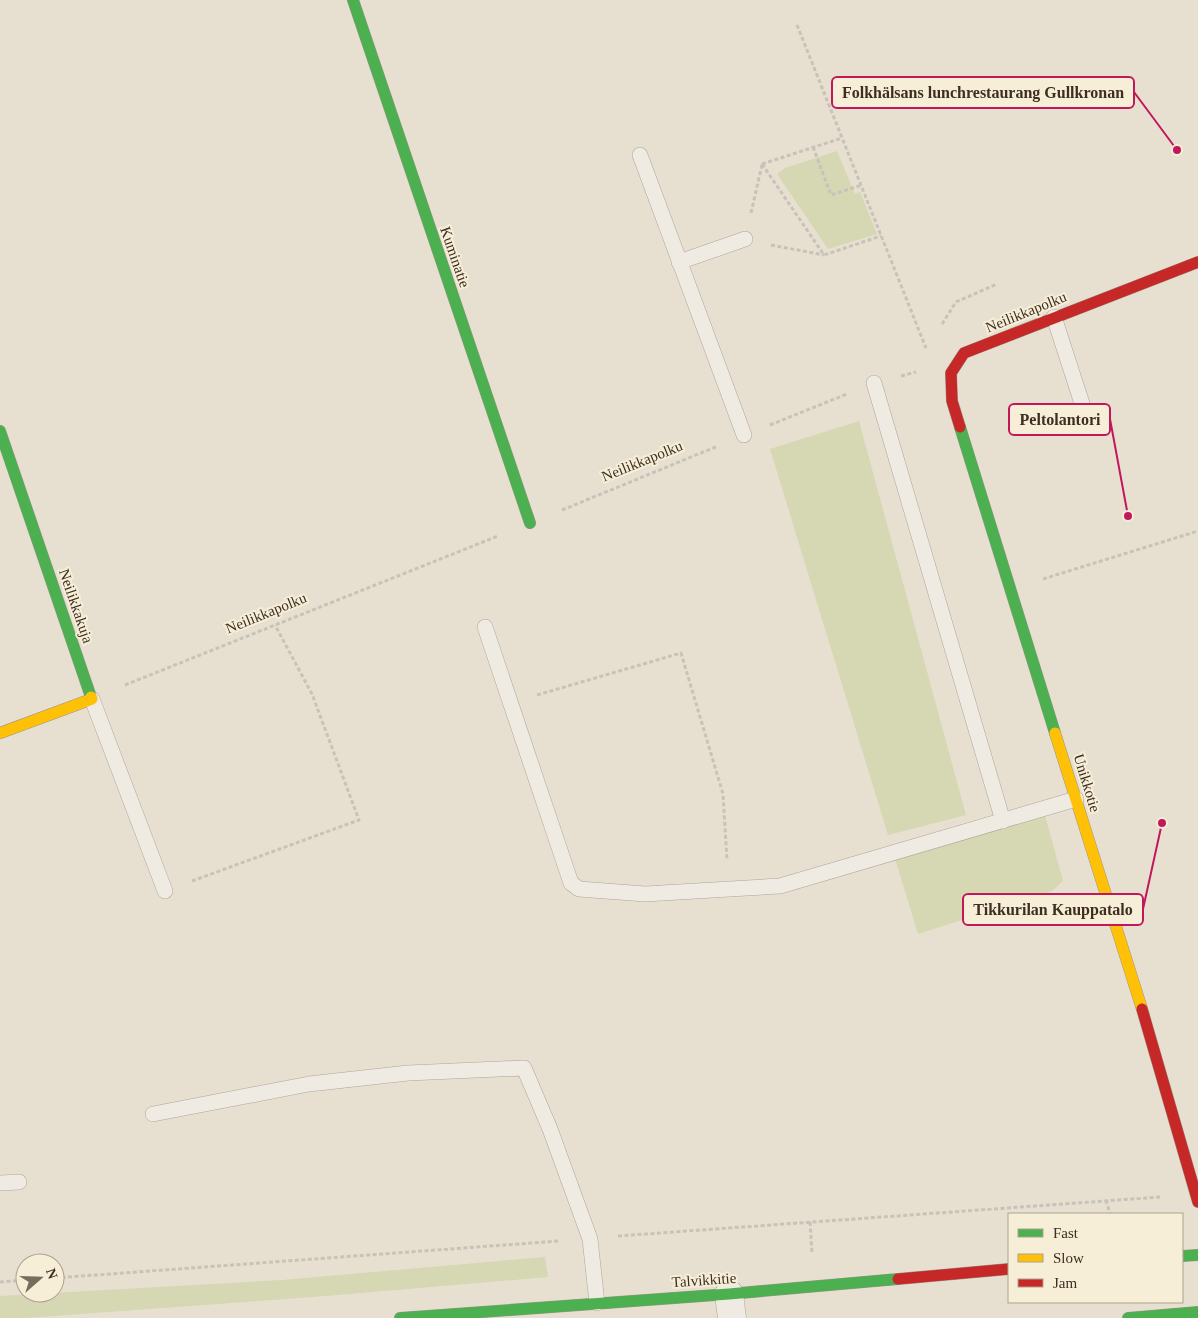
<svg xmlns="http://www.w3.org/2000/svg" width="1198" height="1318" font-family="Georgia,serif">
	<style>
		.green { fill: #d6d7b3 }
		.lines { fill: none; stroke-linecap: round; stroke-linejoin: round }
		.lane-casing { stroke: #ada599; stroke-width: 16 }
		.street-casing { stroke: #ada599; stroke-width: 29 }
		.fast-casing { stroke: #9c958a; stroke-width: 12 }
		.slow-casing { stroke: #9c958a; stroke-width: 12 }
		.jam-casing { stroke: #9c958a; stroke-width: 12 }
		.path { stroke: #c8c2b9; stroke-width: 3; stroke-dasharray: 4 2.5; stroke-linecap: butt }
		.lane { stroke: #efebe3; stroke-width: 15 }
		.street { stroke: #efebe3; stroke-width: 28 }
		.fast { stroke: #4caf50; stroke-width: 11 }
		.slow { stroke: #ffc107; stroke-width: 11 }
		.jam { stroke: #c62828; stroke-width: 11 }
		.labels { text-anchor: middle; stroke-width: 4; stroke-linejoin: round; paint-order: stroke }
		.street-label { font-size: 15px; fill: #3d2e20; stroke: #f7eed8 }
		.leader { fill: none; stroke: #c2185b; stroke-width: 2 }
		.callout-dot { fill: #c2185b; stroke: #f7eed8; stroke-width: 2 }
		.callout { fill: #f7eed8; stroke: #c2185b; stroke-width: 2 }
		.callout-label { font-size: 16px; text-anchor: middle; font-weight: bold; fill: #3d2e20 }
	</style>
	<rect width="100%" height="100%" fill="#e7e0d1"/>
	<!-- green -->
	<path class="green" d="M837 151 855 194 860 192 877 234 828 249 777 174 785 168Z
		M859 421 966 815 888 835 770 449Z
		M1045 815 1063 881 1052 891 918 934 895 859Z
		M545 1257 548 1277 326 1296 27 1318H0V1296L282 1280Z"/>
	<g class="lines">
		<defs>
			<path id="lane" d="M640 155 744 435
				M679 262 745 239
				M1054 317 1087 419
				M874 383 1003 821
				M485 627 571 883 579 889 645 894 780 886 1076 799
				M92 699 165 891
				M153 1114 309 1084 408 1073 524 1068 550 1129 590 1239 597 1303
				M0 1183 19 1182"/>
			<path id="street" d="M729 1294 732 1318"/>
			<path id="fast" d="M353 0 530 523
				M960 427 1055 733
				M0 431 91 697
				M1182 1256 1198 1255
				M400 1318 729 1294 898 1279
				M1128 1318 1198 1312"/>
			<path id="slow" d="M0 733 92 699 91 697
				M1055 733 1142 1009"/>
			<path id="jam" d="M960 427 952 401 951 373 964 353 1198 262
				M1142 1009 1198 1202
				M898 1279 1009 1269"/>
		</defs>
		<!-- lane casing -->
		<use href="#lane" class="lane-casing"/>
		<!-- street casing -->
		<use href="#street" class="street-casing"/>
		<!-- fast casing -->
		<use href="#fast" class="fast-casing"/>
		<!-- slow casing -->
		<use href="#slow" class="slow-casing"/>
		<!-- jam casing -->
		<use href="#jam" class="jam-casing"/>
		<!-- path -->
		<path class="path" d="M797 25 926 348
			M813 147 831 195 862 185
			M762 164 824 255 881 236
			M762 164 842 138
			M751 213 762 165
			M771 245 824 255
			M942 324 956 302 997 284
			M901 376 916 372
			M770 425 847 394
			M562 510 718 446
			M1043 579 1198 531
			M125 685 498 536
			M537 695 681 653 723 794 727 860
			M192 881 359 820 312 694 275 625
			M1106 1200 1110 1214
			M810 1222 812 1253
			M618 1236 1160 1197
			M55 1278 559 1241
			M0 1282 25 1280"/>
		<!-- lane -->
		<use href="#lane" class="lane"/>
		<!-- street -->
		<use href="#street" class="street"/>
		<!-- fast -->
		<use href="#fast" class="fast"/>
		<!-- slow -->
		<use href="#slow" class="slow"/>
		<!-- jam -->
		<use href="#jam" class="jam"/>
	</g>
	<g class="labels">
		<!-- street labels -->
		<g class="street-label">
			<text transform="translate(455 257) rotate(71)" y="5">Kuminatie</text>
			<text transform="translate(1026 312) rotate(-22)" y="5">Neilikkapolku</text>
			<text transform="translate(642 461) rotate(-22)" y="5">Neilikkapolku</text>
			<text transform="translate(76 606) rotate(71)" y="5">Neilikkakuja</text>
			<text transform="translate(266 613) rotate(-22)" y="5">Neilikkapolku</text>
			<text transform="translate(1087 783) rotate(73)" y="5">Unikkotie</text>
			<text transform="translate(704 1280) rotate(-4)" y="5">Talvikkitie</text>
		</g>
	</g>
	<!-- callouts -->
	<path class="leader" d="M1177 150L1134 92M1128 516L1110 419M1162 823L1143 909"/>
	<g class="callout-dot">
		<circle cx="1177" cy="150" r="5"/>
		<circle cx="1128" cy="516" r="5"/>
		<circle cx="1162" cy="823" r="5"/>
	</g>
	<g class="callout">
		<rect x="832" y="77" width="302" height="31" rx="5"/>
		<rect x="1009" y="404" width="101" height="31" rx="5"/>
		<rect x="963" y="894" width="180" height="31" rx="5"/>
	</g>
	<g class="callout-label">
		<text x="983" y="98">Folkhälsans lunchrestaurang Gullkronan</text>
		<text x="1060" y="425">Peltolantori</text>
		<text x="1053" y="915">Tikkurilan Kauppatalo</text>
	</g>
	<!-- legend -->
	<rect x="1008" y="1213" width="175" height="90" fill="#f7eed8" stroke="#ada18e"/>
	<rect x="1018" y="1229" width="25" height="8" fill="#4caf50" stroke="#ada18e"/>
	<text x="1053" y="1238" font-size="15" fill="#3d2e20">Fast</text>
	<rect x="1018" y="1254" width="25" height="8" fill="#ffc107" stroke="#ada18e"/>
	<text x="1053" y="1263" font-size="15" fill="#3d2e20">Slow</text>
	<rect x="1018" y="1279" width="25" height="8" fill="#c62828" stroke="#ada18e"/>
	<text x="1053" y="1288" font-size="15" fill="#3d2e20">Jam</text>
	<!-- north arrow -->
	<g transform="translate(40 1278) rotate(70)"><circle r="24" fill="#f7eed8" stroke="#ada18e"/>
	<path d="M0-4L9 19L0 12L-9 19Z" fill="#786c5e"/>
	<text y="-8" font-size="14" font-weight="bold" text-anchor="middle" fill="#3d2e20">N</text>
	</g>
</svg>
